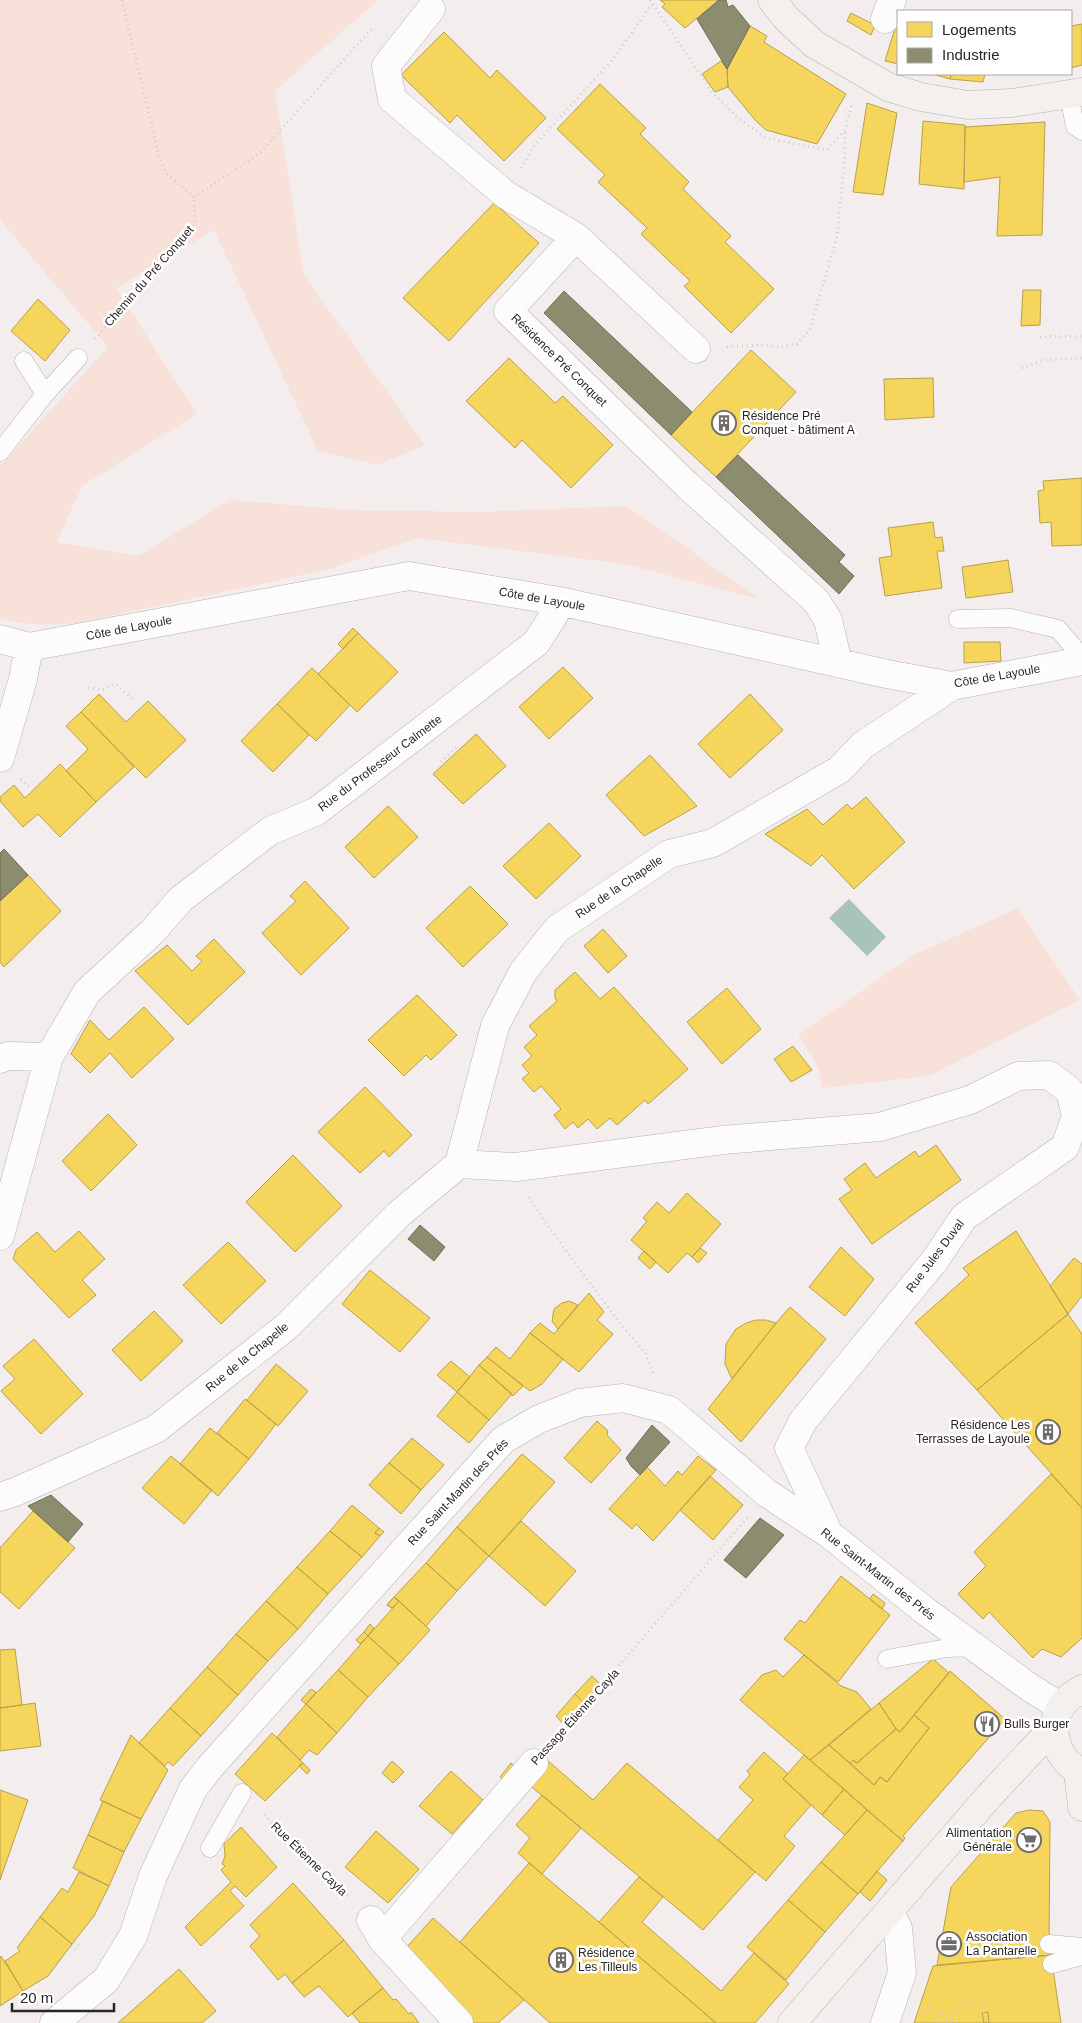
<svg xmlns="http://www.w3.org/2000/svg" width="1082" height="2023" font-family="Helvetica,sans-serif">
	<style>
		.green { fill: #f7e1d8 }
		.water { fill: #a7c3bb }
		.homes { fill: #f6d55c; stroke: #b9a04c }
		.industry { fill: #8c8c6e; stroke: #6f6d58 }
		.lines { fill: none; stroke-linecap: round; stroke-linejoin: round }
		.lane-casing { stroke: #b6b3b2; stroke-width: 19 }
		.street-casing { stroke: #b6b3b2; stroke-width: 29 }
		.secondary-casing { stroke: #b6b3b2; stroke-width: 29 }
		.path { stroke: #cfcecd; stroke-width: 3; stroke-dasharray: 1 4; stroke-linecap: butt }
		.lane { stroke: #fdfcfc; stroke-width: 18 }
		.street { stroke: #fdfcfc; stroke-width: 28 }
		.secondary { stroke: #f4f0ee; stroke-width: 28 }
		.labels { text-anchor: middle; stroke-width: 5; stroke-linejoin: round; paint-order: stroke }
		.street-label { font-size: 12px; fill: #2a2625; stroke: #fff }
		.poi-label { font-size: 12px; fill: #2a2625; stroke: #fff; text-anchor: start }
	</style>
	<rect width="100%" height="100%" fill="#f3eeed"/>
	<!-- green -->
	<path class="green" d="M0 0H378L275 91 304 275 425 445 378 465 318 451 214 230 116 288 197 414 82 486 57 542 138 556 230 500 350 510 477 512 627 506 759 599 625 564 417 538 327 570 77 623C51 625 26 626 0 618V466L108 347 0 220Z
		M1018 908 1080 1000 929 1076 822 1088 819 1069 798 1034 916 954Z"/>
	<!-- water -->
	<path class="water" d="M849 899 886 937 867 956 829 918Z"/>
	<!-- homes -->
	<path class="homes" d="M660 0H719L685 28 662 7 665 4Z
		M851 13 875 25 871 35 847 21Z
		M1082 24V65L1071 68V26Z
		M896 25 898 26V64L885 61Z
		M750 26 767 36 764 42 846 94 817 144 766 130 755 120 728 87 727 69Z
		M444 32 490 78 497 70 546 118 504 161 457 115 450 123 401 75Z
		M721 61 727 69 728 87 715 92 702 74Z
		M932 74H951L950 79Z
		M951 74H985L983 82 950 79Z
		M600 84 646 128 640 134 689 182 683 189 731 236 725 242 774 289 731 333 684 286 690 281 641 234 647 228 598 182 605 175 557 129Z
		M867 103 897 113 883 195 853 192Z
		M923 121 965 125 964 189 919 184Z
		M1045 122 1042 235 997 236 1000 177 964 182 965 127Z
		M494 203 539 243 449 341 403 298Z
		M1023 290H1041L1040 325 1021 326Z
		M38 299 70 330 45 361 11 331Z
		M751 350 796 392 716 477 671 435Z
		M509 358 555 403 563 396 613 445 571 488 522 440 515 448 466 401Z
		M933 378 934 417 885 420 884 379Z
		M1082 478V545L1052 546 1051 522 1040 523 1038 491 1044 490 1043 481Z
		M933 522 935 538 942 537 944 551H937L942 588 885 596 879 558 892 556 888 528Z
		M1008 560 1013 592 966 598 962 567Z
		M353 628 358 633 343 649 338 644Z
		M358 633 398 672 357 712 318 674Z
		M964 642H1000L1001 661 964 663Z
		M563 667 593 698 549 739 519 707Z
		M312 668 350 705 316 741 277 704Z
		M99 694 126 722 148 701 186 740 146 778 81 712Z
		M750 694 783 730 730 778 698 744Z
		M277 704 309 735 273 772 241 741Z
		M81 712 134 767 96 802 66 771 88 749 66 726Z
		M476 734 506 766 463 804 433 774Z
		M650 755 697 806 644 836 606 795Z
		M60 764 96 802 60 837 38 814 23 827 0 801V797L14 785 25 798Z
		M866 797 905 842 854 889 822 855 811 866 765 834 807 809 823 825 847 804 852 809Z
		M388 806 418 837 374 878 345 847Z
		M549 823 581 856 536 899 503 866Z
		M28 875 61 911 4 967 0 962V901Z
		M305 881 349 928 301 975 262 933 296 901 290 896Z
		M470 886 508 924 463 967 426 928Z
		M603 929 627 956 608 973 584 946Z
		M214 939 245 972 188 1025 135 971 167 945 192 971 202 961 196 956Z
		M575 972 600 999 614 987 688 1069 648 1104 645 1100 617 1125 610 1118 597 1129 588 1119 578 1128 573 1122 565 1129 554 1115 561 1109 541 1086 534 1092 522 1079 529 1073 522 1065 532 1056 524 1047 537 1035 529 1026 557 1001 555 998V990Z
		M727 988 761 1029 722 1064 687 1022Z
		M417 995 457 1035 431 1060 426 1055 404 1076 368 1040Z
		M144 1007 174 1039 132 1078 110 1053 90 1073 71 1054 90 1020 109 1040Z
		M793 1046 812 1070 791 1082 774 1059Z
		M365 1087 412 1135 389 1157 384 1151 360 1173 318 1132Z
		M108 1114 137 1145 91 1191 62 1161Z
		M936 1145 961 1180 872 1244 839 1199 852 1190 844 1179 865 1163 876 1178 915 1151 919 1157Z
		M293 1155 342 1206 295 1252 246 1202Z
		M687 1193 721 1224 692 1257 687 1253 668 1273 631 1240 647 1221 643 1218 657 1202 669 1213Z
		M79 1231 105 1259 82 1280 96 1295 69 1318 13 1259 16 1250 37 1232 55 1252Z
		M1016 1231 1068 1314 977 1390 915 1323 969 1275 963 1268Z
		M228 1242 266 1281 221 1324 183 1285Z
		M841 1247 874 1279 845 1316 809 1287Z
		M700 1248 707 1253 698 1263 692 1257Z
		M644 1251 656 1262 650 1269 638 1258Z
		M1074 1258 1082 1264V1296L1068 1314 1050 1286Z
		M370 1270 430 1318 400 1352 342 1304Z
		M589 1293 604 1312 597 1320 613 1334 579 1372 530 1333 540 1323 554 1334Z
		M569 1301 578 1305 558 1329 552 1321 554 1309 562 1303Z
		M790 1307 826 1339 741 1442 708 1409 776 1323Z
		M154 1311 183 1341 141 1381 112 1350Z
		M1068 1314 1082 1334V1508L977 1390Z
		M756 1320H766L776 1323 732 1379 725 1364 726 1344 736 1329 746 1323Z
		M530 1333 563 1359 542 1384 530 1391 487 1357 496 1347 510 1359Z
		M34 1339 83 1394 41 1434 1 1391 15 1379 3 1366Z
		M487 1357 523 1386 513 1396 479 1365Z
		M451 1361 470 1377 457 1392 437 1375Z
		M276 1364 308 1391 278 1426 247 1400Z
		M479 1365 512 1394 489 1420 457 1392Z
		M457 1392 489 1420 469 1443 437 1416Z
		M245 1399 276 1424 249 1459 217 1433Z
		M597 1421 608 1431 607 1435 621 1450 591 1483 564 1458Z
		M210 1428 249 1459 218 1496 180 1464Z
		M412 1438 444 1465 421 1490 389 1463Z
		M522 1454 555 1482 489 1556 457 1527Z
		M171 1456 212 1490 184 1524 142 1488Z
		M698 1456 716 1470 653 1541 636 1524 632 1529 609 1509 647 1467 665 1486 678 1471 682 1475Z
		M389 1463 421 1490 401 1514 369 1485Z
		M1051 1474 1082 1508V1638L1061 1657 1042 1649 1033 1658 989 1612 983 1619 958 1594 986 1566 974 1552Z
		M710 1476 743 1505 713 1540 680 1510Z
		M352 1505 379 1528 375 1533 380 1536 362 1557 330 1531Z
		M33 1511 75 1548 19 1609 0 1592V1548Z
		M521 1521 576 1571 545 1606 489 1556Z
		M457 1527 489 1556 457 1591 426 1563Z
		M379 1528 384 1532 380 1536 375 1533Z
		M330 1531 362 1557 328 1594 297 1567Z
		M426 1563 457 1591 426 1626 394 1597Z
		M297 1567 328 1594 298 1629 266 1601Z
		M841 1576 890 1615 838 1682 784 1639 800 1620 805 1623Z
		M873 1594 885 1603 882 1609 870 1599Z
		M394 1597 399 1601 392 1608 387 1605Z
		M394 1597 399 1601 392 1608 387 1605Z
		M266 1601 298 1629 268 1661 236 1634Z
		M399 1601 430 1630 399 1664 368 1636Z
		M370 1624 374 1628 368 1636 364 1632Z
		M364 1632 368 1636 360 1644 356 1640Z
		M236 1634 268 1661 238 1695 207 1667Z
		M368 1636 399 1664 368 1697 338 1670Z
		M15 1649 22 1705 0 1708V1650Z
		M804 1655 841 1686 857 1692 871 1709 810 1760 740 1700 762 1675 776 1670 783 1677Z
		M933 1659 949 1673 900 1732 896 1729 879 1703Z
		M207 1667 238 1695 201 1736 170 1708Z
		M338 1670 368 1697 337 1733 306 1704Z
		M950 1671 1005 1719 903 1836 905 1838 903 1841 810 1760 829 1745 874 1785 880 1777 887 1782 929 1728 914 1715Z
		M592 1676 600 1684 584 1703 575 1694Z
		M311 1689 316 1692 306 1704 301 1700Z
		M575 1694 584 1703 563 1724 556 1716Z
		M35 1703 41 1746 0 1751V1708Z
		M879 1703 896 1729 857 1763 853 1760 850 1763 829 1745Z
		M306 1704 337 1733 317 1755 309 1750 300 1760 277 1737Z
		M170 1708 201 1736 173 1766 168 1762 165 1766 139 1743Z
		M914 1715 929 1728 887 1782 880 1777 874 1785 850 1763 853 1760 857 1763 896 1729 900 1732Z
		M272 1733 303 1763 265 1801 235 1774Z
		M131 1735 168 1770 141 1819 100 1800Z
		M764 1752 788 1774 783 1779 811 1805 784 1836 795 1846 766 1881 718 1840 753 1800 739 1787 750 1775 747 1771Z
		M804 1755 844 1789 822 1815 783 1779Z
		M547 1760 593 1800 627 1763 755 1872 703 1930 527 1783Z
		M392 1761 404 1772 393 1783 382 1773Z
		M303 1763 310 1770 307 1774 299 1766Z
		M511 1763 520 1771 508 1784 500 1777Z
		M451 1771 483 1800 452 1834 419 1806Z
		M844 1789 867 1810 845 1835 822 1815Z
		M0 1790 28 1800 0 1880Z
		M542 1795 581 1828 542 1874 518 1853 530 1838 516 1825Z
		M103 1801 141 1819 124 1852 88 1835Z
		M867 1810 903 1841 858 1894 821 1862Z
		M1029 1810 1043 1811 1050 1822 1049 1944 1051 1955 937 1965 951 1887 1016 1813Z
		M241 1827 277 1867 246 1897 235 1886 230 1891 244 1906 201 1946 185 1927 231 1882 221 1870 225 1866 222 1864 225 1856 224 1844Z
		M376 1831 419 1869 388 1903 345 1867Z
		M88 1835 124 1852 109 1886 73 1868Z
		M821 1862 858 1894 825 1932 788 1900Z
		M529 1863 599 1922 716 2023H550L460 1942Z
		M877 1871 887 1880 870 1901 860 1892Z
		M79 1872 109 1886 94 1916 72 1944 40 1917 62 1888 68 1892Z
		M639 1877 663 1897 642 1922 721 1991 754 1953 789 1984 755 2023H716L599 1922Z
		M293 1883 344 1940 292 1983 285 1974 278 1980 250 1946 260 1936 250 1925Z
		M788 1900 825 1932 786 1980 747 1947Z
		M40 1917 72 1944 48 1976 23 1991 5 1961 20 1951 17 1948Z
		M433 1918 524 2000 498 2023H474L405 1949Z
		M344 1940 383 1988 348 2017 319 1986 304 1997 292 1983Z
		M1051 1955 1061 2023H914L933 1966Z
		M1 1956 23 1991 0 2006V1957Z
		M179 1969 216 2011 202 2023H118Z
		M383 1988 393 2000 396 1999 409 2014 411 2012 419 2023H360L352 2013Z
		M988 2012 989 2023H984L982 2013Z"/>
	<!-- industry -->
	<path class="industry" d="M719 0H726L728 7 733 5 750 26 727 69 697 19Z
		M564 291 692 412 671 435 544 313Z
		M738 455 845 555 839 562 854 576 839 594 716 477Z
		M4 849 28 875 0 901V853Z
		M420 1225 445 1247 434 1261 408 1239Z
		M652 1425 670 1442 640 1475 631 1466 626 1458Z
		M51 1495 83 1524 68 1542 28 1506Z
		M760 1518 784 1535 746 1578 724 1560Z"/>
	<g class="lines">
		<defs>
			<path id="lane" d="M1069 95 1075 126 1082 131
				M24 361 45 394
				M0 452 45 394 78 358
				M958 619 1011 618 1058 629 1082 657
				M887 1659 947 1648 976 1647
				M210 1848 242 1793
				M1049 1944 1082 1947
				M1052 1964 1082 1956"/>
			<path id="street" d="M431 9 386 66 392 99 506 195 576 237 508 311 687 485 816 601 828 620 838 663
				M885 19 892 0
				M576 237 696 349
				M0 639 29 647 409 576 559 601 887 674 952 686 1082 661
				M0 758 23 679 29 647
				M0 1059 8 1056 49 1057
				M459 1164 516 1167 723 1140 880 1127 970 1100 1018 1076 1049 1075 1070 1091 1076 1116 1065 1147 964 1217 935 1260 803 1421 789 1448 829 1534
				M0 1236 49 1057 87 992 152 932 181 899 270 831 317 811 536 643 554 615 559 601
				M0 1497 15 1492 156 1429 286 1327 399 1214 459 1164 495 1026 523 972 557 929 669 854 713 843 839 770 863 745 952 686
				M371 1920 382 1939 459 2023
				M382 1939 534 1763
				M54 2023 106 1980 133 1936 153 1876 193 1789 210 1767 503 1440 539 1419 580 1403 623 1398 669 1410 768 1494 829 1534 924 1610 1029 1687 1061 1707
				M885 2023 902 1973 898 1928 889 1912"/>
			<path id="secondary" d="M772 0 786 18 814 44 888 87 921 97 968 105 1012 103 1082 92
				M1082 1689C1074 1694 1067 1698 1061 1706 1047 1729 1057 1762 1082 1772
				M1078 1771 1082 1807
				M792 2023 990 1795 1055 1726"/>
		</defs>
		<!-- lane casing -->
		<use href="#lane" class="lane-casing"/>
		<!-- street casing -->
		<use href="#street" class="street-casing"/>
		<!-- secondary casing -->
		<use href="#secondary" class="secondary-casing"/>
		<!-- path -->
		<path class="path" d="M122 0 159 157 167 174 194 197
			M650 0 712 92 738 118 766 138 827 150 845 130 852 103
			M521 168 534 146 614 58 652 4
			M194 197 260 153 373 27
			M1040 337 1082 336
			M95 339 195 224 194 197
			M727 347 759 345 780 347 797 344 810 329 837 236 845 153V130
			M1022 368 1044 360 1082 358
			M88 688 102 690 115 684 133 699
			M441 762 459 745
			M21 779 31 789
			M529 1197 541 1216 618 1321 646 1354 653 1373
			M0 1546 1 1544
			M553 1741 748 1517
			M264 1815 350 1898
			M74 1942 80 1946
			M71 1946 76 1950
			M775 1955 781 1949
			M923 2007 944 2013 951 2021 963 2004 983 2005 986 2022
			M922 2013 941 2021 957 2023"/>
		<!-- lane -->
		<use href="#lane" class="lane"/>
		<!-- street -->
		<use href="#street" class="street"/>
		<!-- secondary -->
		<use href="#secondary" class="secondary"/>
	</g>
	<!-- icons -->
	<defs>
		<symbol id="building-ring" viewBox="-11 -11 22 22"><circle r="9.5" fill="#fff" stroke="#706c6b" stroke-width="1.5"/><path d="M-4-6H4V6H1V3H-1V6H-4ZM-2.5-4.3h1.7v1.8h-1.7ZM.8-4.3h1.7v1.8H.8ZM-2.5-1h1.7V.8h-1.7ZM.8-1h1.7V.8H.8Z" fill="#706c6b"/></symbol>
		<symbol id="restaurant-ring" viewBox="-11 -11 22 22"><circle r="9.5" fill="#fff" stroke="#706c6b" stroke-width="1.5"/><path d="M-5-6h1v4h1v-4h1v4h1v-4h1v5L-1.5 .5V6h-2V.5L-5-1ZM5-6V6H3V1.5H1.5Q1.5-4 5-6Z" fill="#706c6b"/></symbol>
		<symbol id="supermarket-ring" viewBox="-11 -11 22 22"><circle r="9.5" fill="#fff" stroke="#706c6b" stroke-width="1.5"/><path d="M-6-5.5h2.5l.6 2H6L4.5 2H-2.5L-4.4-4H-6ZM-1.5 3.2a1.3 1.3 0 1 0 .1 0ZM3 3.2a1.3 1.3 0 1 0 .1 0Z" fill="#706c6b"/></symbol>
		<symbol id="office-ring" viewBox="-11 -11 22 22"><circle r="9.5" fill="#fff" stroke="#706c6b" stroke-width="1.5"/><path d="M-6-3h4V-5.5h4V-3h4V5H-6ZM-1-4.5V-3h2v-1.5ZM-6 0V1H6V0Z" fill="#706c6b"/></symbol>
	</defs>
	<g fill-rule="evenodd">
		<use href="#building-ring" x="710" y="409" width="28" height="28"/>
		<use href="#building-ring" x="1034" y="1418" width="28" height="28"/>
		<use href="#restaurant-ring" x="973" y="1710" width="28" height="28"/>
		<use href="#supermarket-ring" x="1015" y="1826" width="28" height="28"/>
		<use href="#office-ring" x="935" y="1930" width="28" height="28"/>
		<use href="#building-ring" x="547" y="1946" width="28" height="28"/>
	</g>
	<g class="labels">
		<!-- street labels -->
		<g class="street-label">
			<text transform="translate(149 276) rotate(-49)" y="4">Chemin du Pré Conquet</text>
			<text transform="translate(559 360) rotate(44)" y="4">Résidence Pré Conquet</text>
			<text transform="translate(542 599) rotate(10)" y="4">Côte de Layoule</text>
			<text transform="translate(129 628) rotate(-11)" y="4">Côte de Layoule</text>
			<text transform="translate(997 676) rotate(-10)" y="4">Côte de Layoule</text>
			<text transform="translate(380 763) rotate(-37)" y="4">Rue du Professeur Calmette</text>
			<text transform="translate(619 887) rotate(-34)" y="4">Rue de la Chapelle</text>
			<text transform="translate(935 1256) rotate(-53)" y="4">Rue Jules Duval</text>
			<text transform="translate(247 1357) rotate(-39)" y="4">Rue de la Chapelle</text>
			<text transform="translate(458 1492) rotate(-47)" y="4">Rue Saint-Martin des Prés</text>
			<text transform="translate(878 1574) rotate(38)" y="4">Rue Saint-Martin des Prés</text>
			<text transform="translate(575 1717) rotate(-48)" y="4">Passage Étienne Cayla</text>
			<text transform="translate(309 1859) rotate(44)" y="4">Rue Étienne Cayla</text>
		</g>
		<!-- poi labels -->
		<g class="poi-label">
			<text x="742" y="420">Résidence Pré<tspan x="742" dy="14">Conquet - bâtiment A</tspan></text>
			<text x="1030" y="1429" text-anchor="end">Résidence Les<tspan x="1030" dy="14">Terrasses de Layoule</tspan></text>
			<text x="1004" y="1728">Bulls Burger</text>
			<text x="1012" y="1837" text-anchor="end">Alimentation<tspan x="1012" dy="14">Générale</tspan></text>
			<text x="966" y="1941">Association<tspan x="966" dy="14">La Pantarelle</tspan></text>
			<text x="578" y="1957">Résidence<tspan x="578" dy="14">Les Tilleuls</tspan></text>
		</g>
	</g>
	<!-- legend -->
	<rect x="897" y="10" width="175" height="65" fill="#ffffff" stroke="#aaa8a8"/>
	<rect x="907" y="22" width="25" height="15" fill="#f6d55c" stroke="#aaa8a8"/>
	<text x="942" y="35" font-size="15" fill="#2a2625">Logements</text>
	<rect x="907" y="48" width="25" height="15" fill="#8c8c6e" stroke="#aaa8a8"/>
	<text x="942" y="60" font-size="15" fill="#2a2625">Industrie</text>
	<!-- scale -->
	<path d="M12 2003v8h102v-8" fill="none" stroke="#2a2625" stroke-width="2.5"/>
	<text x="20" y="2003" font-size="15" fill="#2a2625" stroke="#ffffff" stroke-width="4" paint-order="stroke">20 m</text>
</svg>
